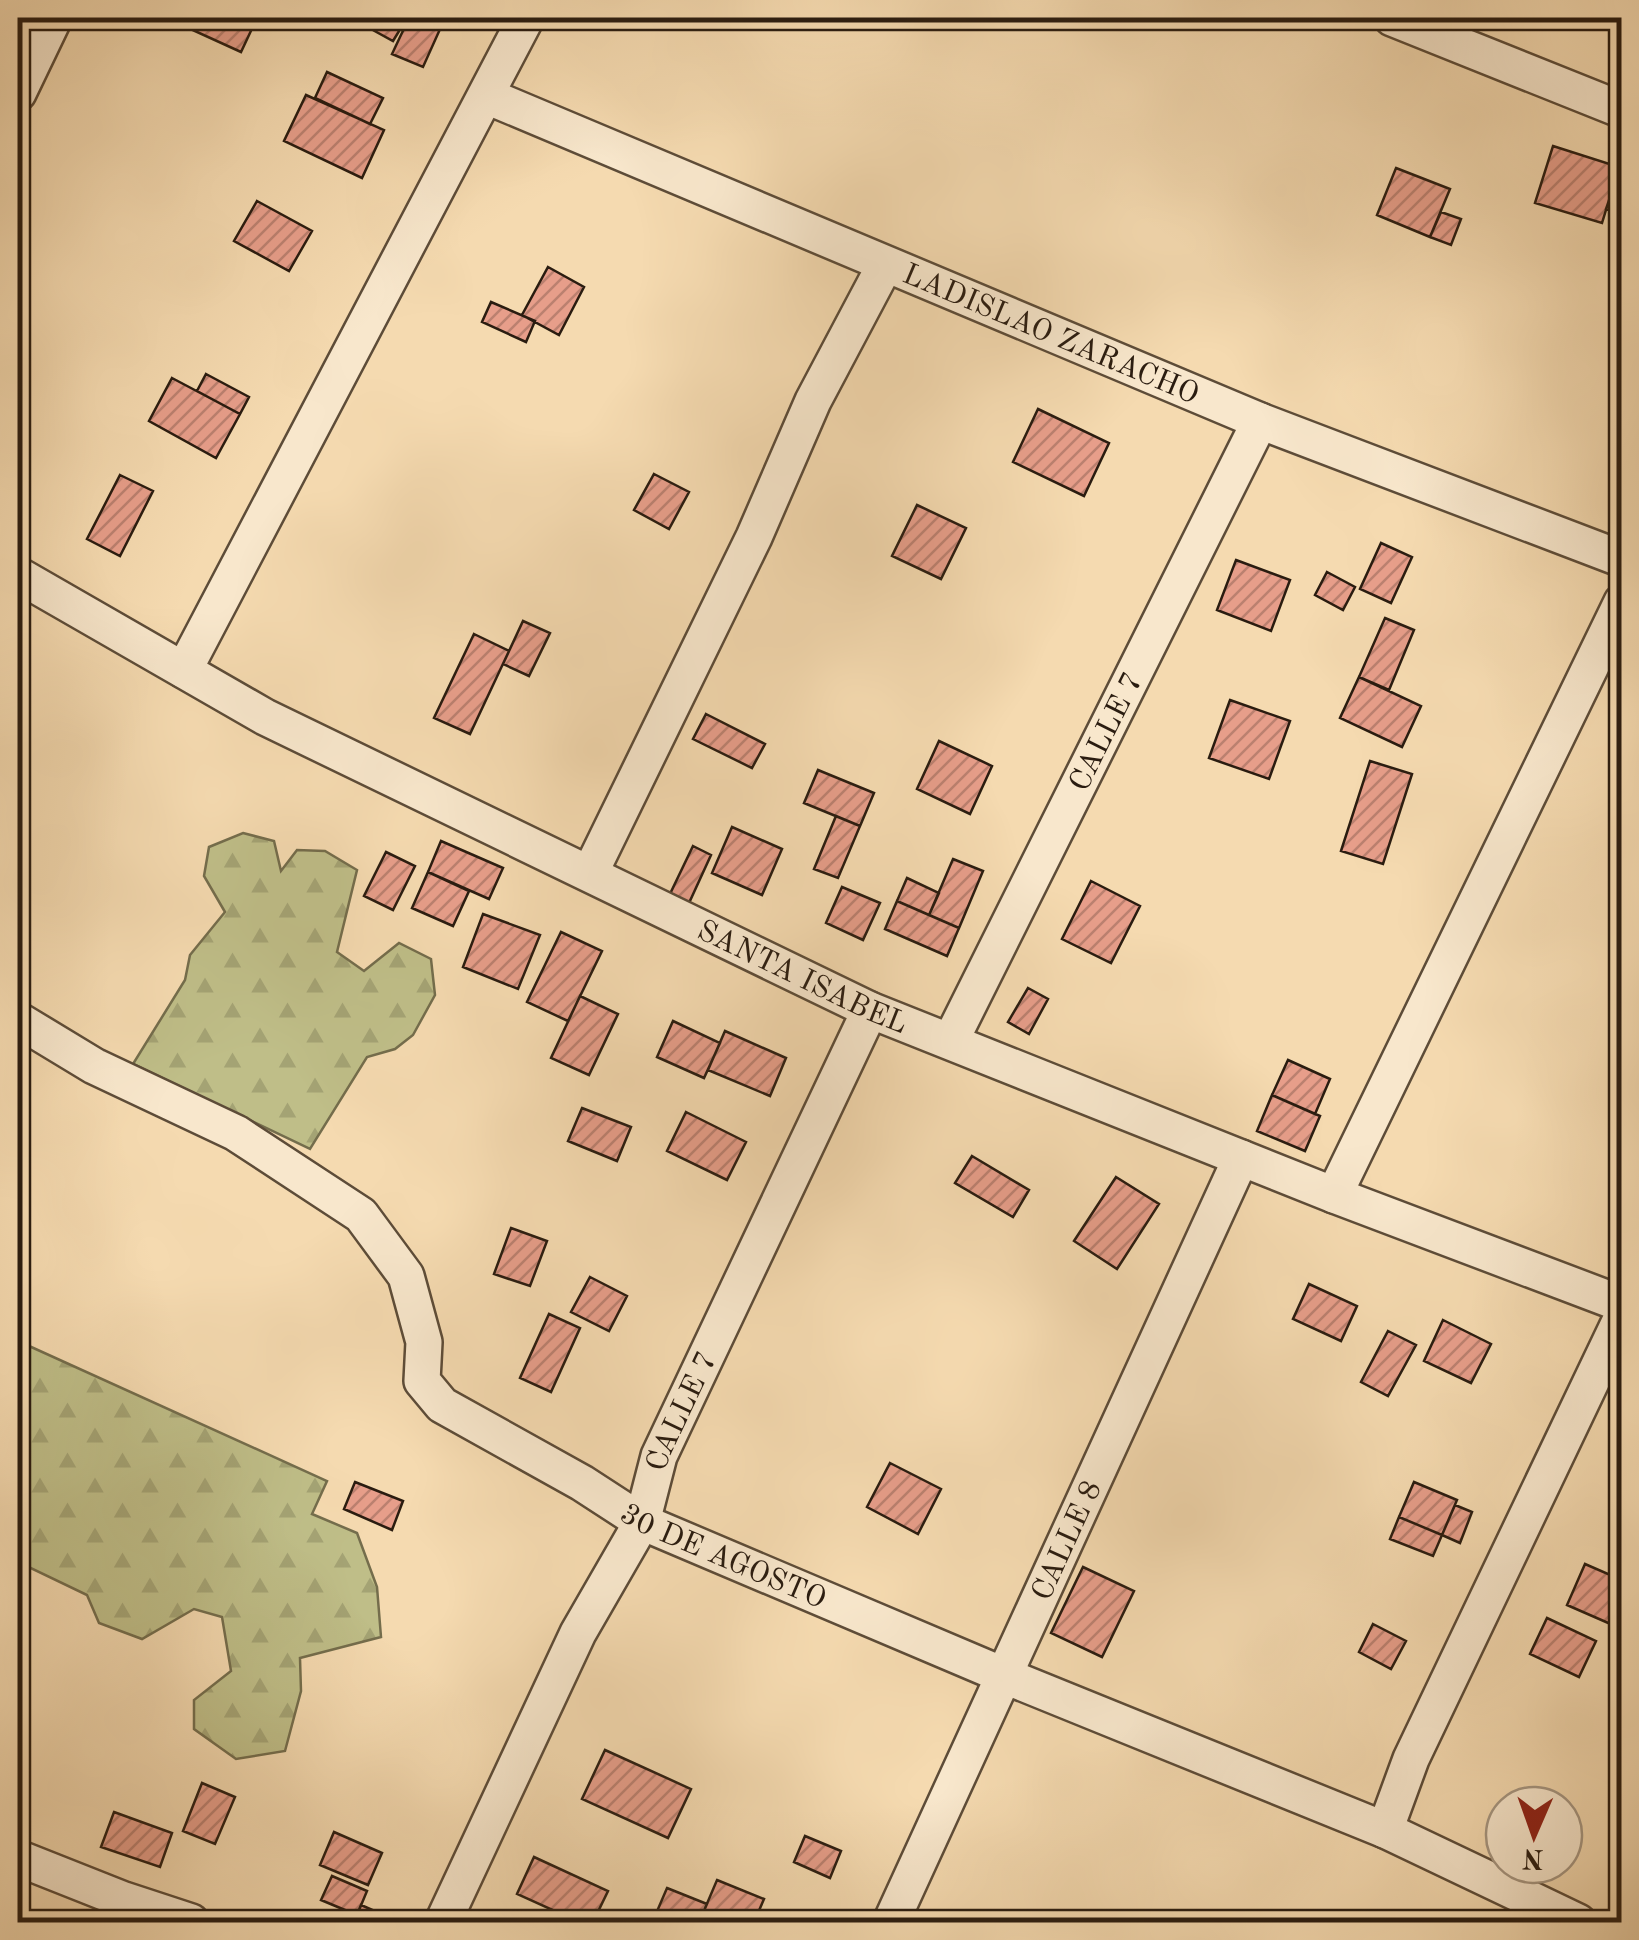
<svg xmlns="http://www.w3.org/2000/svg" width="1639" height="1940" font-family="'Old Standard TT',serif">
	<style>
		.forest { fill: url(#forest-firs); stroke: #746d4c; stroke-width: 2.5 }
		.building { fill: url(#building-hatch); stroke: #2a1c10; stroke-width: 2.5 }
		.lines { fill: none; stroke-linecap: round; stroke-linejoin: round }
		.street-casing { stroke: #5d4c38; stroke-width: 40 }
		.street { stroke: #f8e7cc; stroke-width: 35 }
		.labels { text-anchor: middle; stroke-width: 9; stroke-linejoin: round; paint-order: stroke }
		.street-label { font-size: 30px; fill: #2a1c10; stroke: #f8e7cc }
	</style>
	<defs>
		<pattern id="forest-firs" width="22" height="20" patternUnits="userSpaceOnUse" patternTransform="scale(2.5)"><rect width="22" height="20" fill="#bfbe88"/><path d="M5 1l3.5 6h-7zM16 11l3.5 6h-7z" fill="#a4a374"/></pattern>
		<pattern id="building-hatch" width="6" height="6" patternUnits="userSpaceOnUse" patternTransform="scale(2.5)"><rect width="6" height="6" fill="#e79e8a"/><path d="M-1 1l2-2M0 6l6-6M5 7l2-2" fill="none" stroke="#bb806f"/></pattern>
	</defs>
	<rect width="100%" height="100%" fill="#f5dab0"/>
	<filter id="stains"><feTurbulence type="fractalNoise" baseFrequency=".002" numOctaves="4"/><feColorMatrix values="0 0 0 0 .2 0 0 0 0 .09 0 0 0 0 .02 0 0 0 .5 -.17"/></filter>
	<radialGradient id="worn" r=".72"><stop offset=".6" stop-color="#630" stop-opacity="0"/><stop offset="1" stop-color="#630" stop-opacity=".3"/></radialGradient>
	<!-- forest -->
	<path class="forest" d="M243 833 274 841 281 871 297 850 325 851 357 870 337 952 364 971 399 943 431 959 435 995 413 1035 395 1049 367 1057 310 1149 133 1064 185 980 190 955 225 912 204 876 209 847Z
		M18 1341 327 1481 312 1514 357 1533 377 1587 381 1637 300 1658 301 1691 285 1751 236 1759 194 1729V1700L231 1671 222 1617 194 1609 142 1639 99 1623 87 1595 18 1562Z"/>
	<!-- building -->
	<path class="building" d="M178 18H257L241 52 175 22Z
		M351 18H407L393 41Z
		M409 18H445L423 67 392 54Z
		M327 72 383 98 370 124 315 98Z
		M306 95 384 130 362 178 284 141Z
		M1553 146 1619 167 1602 223 1535 203Z
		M1622 163V214L1606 209Z
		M1396 168 1450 189 1430 237 1377 215Z
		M257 201 312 231 289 271 234 241Z
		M1441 212 1461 219 1451 245 1430 237Z
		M548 267 584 287 559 335 522 315Z
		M491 302 535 321 526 342 482 322Z
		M206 374 249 397 240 414 197 391Z
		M172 378 240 414 216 458 149 421Z
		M1038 409 1109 443 1084 496 1013 462Z
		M654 474 689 492 669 529 634 510Z
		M120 475 153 491 120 556 87 539Z
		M917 505 966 528 941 579 892 556Z
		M1381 543 1412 557 1391 603 1360 589Z
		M1236 560 1290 580 1271 631 1217 610Z
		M1327 572 1355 587 1343 610 1315 595Z
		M1385 618 1414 630 1389 690 1359 677Z
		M523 621 550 633 529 676 503 664Z
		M474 634 509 651 470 734 434 718Z
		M1359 677 1421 706 1402 747 1340 718Z
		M1230 700 1290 721 1269 779 1209 758Z
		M706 714 765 744 752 768 693 739Z
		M939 741 992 766 970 814 917 789Z
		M1370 761 1412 774 1383 864 1341 851Z
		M818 770 874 793 860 826 804 803Z
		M836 816 860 826 838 878 814 869Z
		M732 827 782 849 762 895 712 873Z
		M441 841 503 868 489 899 428 872Z
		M693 846 711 855 689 903 670 894Z
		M386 852 415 866 393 910 364 896Z
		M953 859 983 871 959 928 929 915Z
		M428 872 469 891 453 926 412 908Z
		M907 878 939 893 929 915 897 901Z
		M1091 881 1140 906 1111 963 1062 939Z
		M842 887 880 903 863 940 826 923Z
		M897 901 959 928 947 956 885 929Z
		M483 914 540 935 518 989 463 967Z
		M561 932 602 951 568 1021 527 1002Z
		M1028 988 1048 999 1029 1034 1008 1022Z
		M580 996 618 1014 589 1075 551 1058Z
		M673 1021 720 1043 704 1078 657 1057Z
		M725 1031 786 1058 770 1096 708 1070Z
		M1288 1060 1330 1079 1315 1114 1272 1095Z
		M1272 1095 1320 1116 1305 1151 1257 1131Z
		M582 1108 631 1127 617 1161 568 1141Z
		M686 1112 746 1142 727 1180 667 1151Z
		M972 1156 1029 1190 1013 1217 955 1183Z
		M1116 1177 1159 1204 1117 1269 1074 1241Z
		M511 1228 547 1241 530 1286 494 1274Z
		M590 1277 627 1296 609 1331 571 1312Z
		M1309 1284 1357 1306 1341 1341 1293 1319Z
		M549 1314 580 1328 551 1392 520 1378Z
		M1443 1320 1491 1344 1471 1383 1424 1361Z
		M1388 1331 1416 1345 1388 1396 1361 1382Z
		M890 1463 941 1489 918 1534 867 1507Z
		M355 1482 403 1501 392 1530 344 1509Z
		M1414 1482 1457 1500 1442 1535 1399 1517Z
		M1455 1505 1472 1512 1460 1543 1442 1535Z
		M1399 1517 1442 1535 1433 1556 1390 1539Z
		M1585 1564 1622 1580V1629L1567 1605Z
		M1083 1567 1134 1591 1102 1657 1051 1633Z
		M1547 1618 1596 1641 1579 1677 1530 1654Z
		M1373 1624 1406 1641 1391 1669 1359 1652Z
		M605 1750 691 1789 668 1838 582 1799Z
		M202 1783 235 1797 215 1844 183 1831Z
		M114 1812 172 1833 160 1867 101 1847Z
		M334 1832 382 1853 368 1885 320 1865Z
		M805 1836 841 1851 830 1878 794 1862Z
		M534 1857 608 1891 593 1922H579L517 1894Z
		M332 1876 367 1891 357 1915 321 1900Z
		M717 1880 764 1899 754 1922H726L703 1913Z
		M667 1888 707 1904 699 1922H671L655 1916Z
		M361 1905 391 1918 389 1922H354Z"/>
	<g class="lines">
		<defs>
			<g id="street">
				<path d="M1392 18 1622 110"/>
				<path d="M18 93 54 18"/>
				<path id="s1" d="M487 96 1260 421 1622 559"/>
				<path id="s2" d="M18 575 265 717 870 1010 1334 1195 1622 1304"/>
				<path d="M184 670 526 18"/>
				<path d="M590 873 754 537 813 401 885 265"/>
				<path id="s3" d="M18 1020 94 1066 236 1133 361 1215 406 1276 424 1342 422 1381 442 1405 582 1483 642 1522 1003 1675 1385 1830 1578 1922"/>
				<path id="s4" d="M951 1040 1260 421"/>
				<path d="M1334 1195 1622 602"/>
				<path d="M1385 1830 1411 1759 1622 1317"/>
				<path d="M18 1858 124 1900 191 1922"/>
				<path id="s5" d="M443 1922 578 1633 642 1522 659 1456 870 1010"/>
				<path id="s6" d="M891 1922 1241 1158"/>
			</g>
		</defs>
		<!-- street casing -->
		<use href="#street" class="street-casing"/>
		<!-- street -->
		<use href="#street" class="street"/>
	</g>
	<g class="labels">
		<!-- street labels -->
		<g class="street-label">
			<text dy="10" stroke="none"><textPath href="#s1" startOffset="612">LADISLAO ZARACHO</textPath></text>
			<text dy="10" stroke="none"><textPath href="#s4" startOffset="345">CALLE 7</textPath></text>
			<text dy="10" stroke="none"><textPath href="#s2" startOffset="882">SANTA ISABEL</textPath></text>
			<text dy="10" stroke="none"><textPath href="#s5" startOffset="565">CALLE 7</textPath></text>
			<text dy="10" stroke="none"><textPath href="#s6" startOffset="420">CALLE 8</textPath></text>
			<text dy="10" stroke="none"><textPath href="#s3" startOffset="930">30 DE AGOSTO</textPath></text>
		</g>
	</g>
	<!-- margin -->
	<rect width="1639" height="1940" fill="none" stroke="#f5dab0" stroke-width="60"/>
	<rect x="20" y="20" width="1599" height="1900" fill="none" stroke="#2a1c10" stroke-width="5"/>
	<rect x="30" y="30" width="1579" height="1880" fill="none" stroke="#2a1c10" stroke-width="2.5"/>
	<!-- north arrow -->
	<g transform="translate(1534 1835) rotate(182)"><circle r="48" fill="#f8e7cc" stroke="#a69681" stroke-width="2.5"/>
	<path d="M0-8L18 38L0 25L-18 38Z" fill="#8f2418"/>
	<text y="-15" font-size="28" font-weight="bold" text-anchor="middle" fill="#2a1c10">N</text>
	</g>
	<rect width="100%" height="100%" filter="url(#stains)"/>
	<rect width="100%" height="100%" fill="url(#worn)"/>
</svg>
